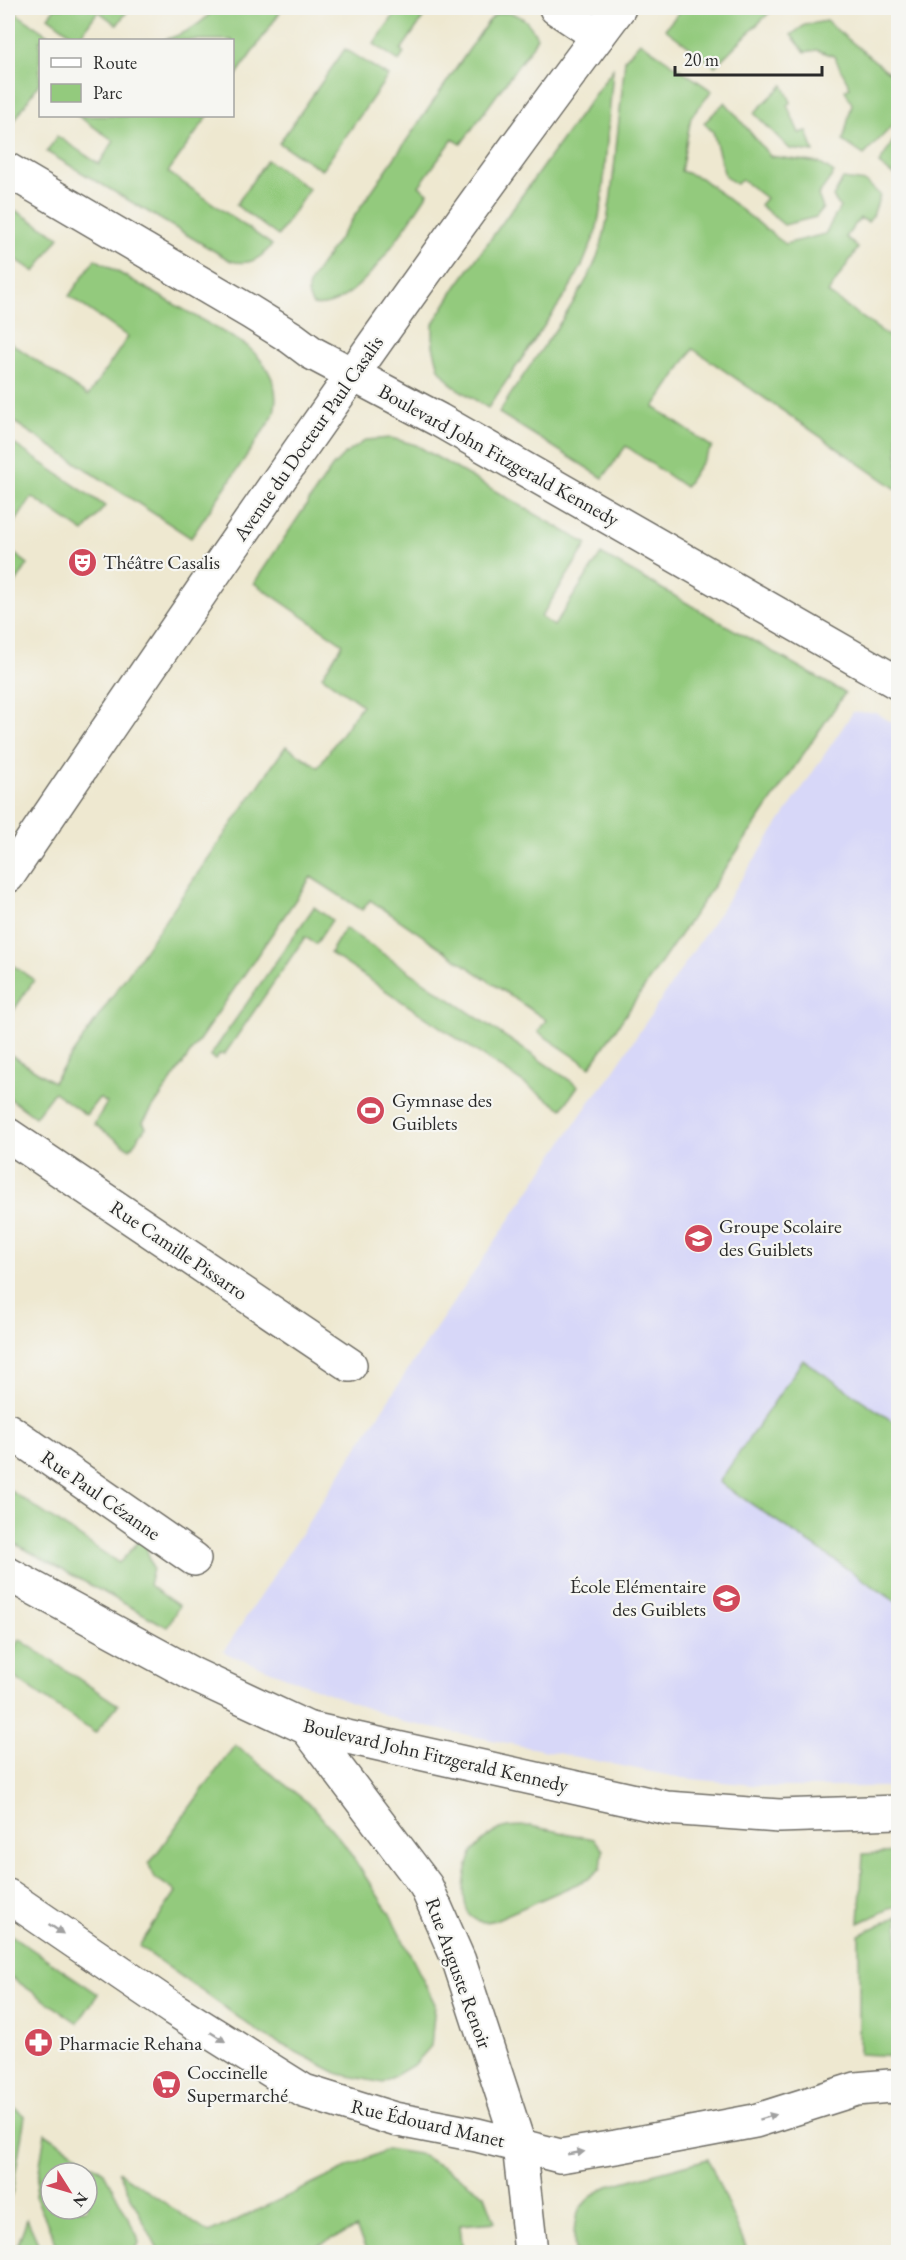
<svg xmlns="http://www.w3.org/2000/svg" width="906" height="2260" font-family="'EB Garamond',serif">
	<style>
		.built { fill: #d7d7f8 }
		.green { fill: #93ca7d; stroke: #5f7a54; stroke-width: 1.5; fill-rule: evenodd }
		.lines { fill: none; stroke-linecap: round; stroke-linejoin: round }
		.minor-casing { stroke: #6f6d65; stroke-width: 36 }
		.tertiary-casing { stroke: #6f6d65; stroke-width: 36 }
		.minor { stroke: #fff; stroke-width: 33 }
		.tertiary { stroke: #fff; stroke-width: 33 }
		.oneway { fill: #a0a0a0 }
		.labels { text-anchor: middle; stroke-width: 4.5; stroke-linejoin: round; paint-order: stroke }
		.street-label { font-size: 20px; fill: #2b2b2b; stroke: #f6f6f2 }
		.poi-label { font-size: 20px; fill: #2b2b2b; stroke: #f6f6f2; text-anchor: start }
	</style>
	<rect width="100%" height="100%" fill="#f6f6f2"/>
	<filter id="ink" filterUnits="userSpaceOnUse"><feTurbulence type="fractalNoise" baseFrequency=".0167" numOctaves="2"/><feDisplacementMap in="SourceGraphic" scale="12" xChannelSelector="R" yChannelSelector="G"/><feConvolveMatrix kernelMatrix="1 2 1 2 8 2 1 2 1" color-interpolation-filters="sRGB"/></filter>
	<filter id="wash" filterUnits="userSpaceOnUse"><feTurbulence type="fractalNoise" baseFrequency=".008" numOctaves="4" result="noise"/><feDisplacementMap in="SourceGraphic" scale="24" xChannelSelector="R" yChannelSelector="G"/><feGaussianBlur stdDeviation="1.35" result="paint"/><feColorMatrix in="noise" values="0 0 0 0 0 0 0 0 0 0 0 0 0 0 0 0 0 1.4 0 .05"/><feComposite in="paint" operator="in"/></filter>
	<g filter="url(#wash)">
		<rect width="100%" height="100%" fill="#eee8d0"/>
		<!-- built -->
		<path class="built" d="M853 712 876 713 898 726V1787H773L682 1778 403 1722 225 1653 224 1651 419 1353 591 1100 606 1082Z"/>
		<!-- green -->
		<path class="green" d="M8 8 55 40H40V82L9 129Z
			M55 8H130L117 25 98 11 78 39 48 17Z
			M215 8H283L233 80 232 40H163C185 34 201 25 215 8Z
			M399 8H430L401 50 404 53 399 61 374 44Z
			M683 8H774L715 66 665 29Z
			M502 13C521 12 529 22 537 37L531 48 461 144 453 139 419 186 428 193C406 225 356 313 313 305 304 292 308 284 316 272L488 22 495 15Z
			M826 21 892 75 898 105V120L864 155 843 141 852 104 845 90 850 87 834 56 817 50 805 52 791 35 805 25Z
			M640 42 712 91 691 117 681 171 701 178 785 244 825 234 840 207 833 197 843 179 866 182 880 195 873 216 868 222 860 218 846 237 858 248 828 293 898 343V490L693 349 654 407 712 447 685 487 626 446 603 478 499 413C528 364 568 319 593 267 608 233 611 196 615 160 618 126 622 93 625 59Z
			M345 49 388 76 322 170 279 143Z
			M613 69 602 202 596 232 582 266 566 294 488 408 453 386 439 369 433 346V324L456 287Z
			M783 85 791 102 787 105 799 133 807 131 814 152 790 149 754 113Z
			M725 102 770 156 819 163 834 173 818 195 823 208 816 217 784 225 760 205 766 198 742 180 736 184 725 176 713 132 704 123Z
			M78 116H208L168 172 272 245C260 259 250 266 231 261L47 152 57 136 99 164 114 141Z
			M898 137V167L893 175 879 164 893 141Z
			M267 160 309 189 278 236 236 205Z
			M8 206 59 237 35 272 8 254Z
			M95 259 246 345C268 364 283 389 272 418L191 538 8 418V341L88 396 128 337 69 296Z
			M391 438 416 445 587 544 541 617 554 626 601 554 845 693 590 1067 538 1032 546 1020 370 900 362 910 311 877 143 1122 146 1127 130 1149 94 1124 107 1103 99 1098 86 1115 54 1092 35 1117 8 1097V1053L53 1082 286 746 318 767 362 705 322 676 343 644 254 583 332 467 344 455 366 440Z
			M8 440 105 506 84 532 32 497 8 533Z
			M8 549 28 564 8 595Z
			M314 907 332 920 316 944 305 937 224 1055 220 1054 215 1060 210 1056Z
			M345 928 578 1086 562 1109 330 953Z
			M8 962 34 980 8 1019Z
			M803 1360 898 1425V1603L719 1482Z
			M8 1489 119 1563 143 1537 153 1569 149 1585 179 1606 167 1627 8 1540Z
			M19 1639 118 1705 95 1733 8 1673V1661Z
			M235 1745 312 1806 344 1844 390 1914 435 2004 431 2046 415 2064 383 2083 339 2074 263 2035 139 1946 176 1892 153 1876 149 1864Z
			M530 1826 594 1839 603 1850 601 1868 588 1879 495 1920C454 1933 462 1873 473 1852 477 1845 491 1834 498 1830 506 1825 521 1827 530 1826Z
			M898 1852V1905L859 1923 863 1854Z
			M898 1916V2056L859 2054V1935Z
			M8 1933 98 1994 78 2023 8 1975Z
			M8 2104 25 2116 12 2193 8 2205Z
			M45 2133 104 2172 137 2235 139 2243 136 2249 130 2252H60L35 2196ZM51 2173H87V2209H51Z
			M387 2149 419 2154 456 2175 485 2195 495 2222 460 2225 463 2252H367L356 2228 303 2252H159L118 2171 209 2233Z
			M708 2159 748 2252H575C571 2218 577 2202 608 2186Z
			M27 2219 42 2252H15Z"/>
	</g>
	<g filter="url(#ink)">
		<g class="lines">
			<defs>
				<path id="minor" d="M556 8 598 36
					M8 170 250 312 292 338 312 353 439 420 898 683
					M8 1135 350 1365
					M8 1430 194 1559
					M8 1574 194 1675 307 1728 667 1808 779 1816 898 1812
					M307 1728 426 1886 459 1961 519 2145 531 2252
					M8 1896 172 2008 304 2091 394 2119 477 2135 560 2156 616 2147 755 2121 856 2089 890 2086 898 2088"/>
				<path id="tertiary" d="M8 876C206 583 406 291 619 8"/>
			</defs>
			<!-- minor casing -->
			<use href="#minor" class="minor-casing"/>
			<!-- tertiary casing -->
			<use href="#tertiary" class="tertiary-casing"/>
			<!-- minor -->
			<use href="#minor" class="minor"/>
			<!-- tertiary -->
			<use href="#tertiary" class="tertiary"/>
		</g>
		<!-- one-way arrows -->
		<defs><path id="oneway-solid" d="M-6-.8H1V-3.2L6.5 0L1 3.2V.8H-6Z" transform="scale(1.5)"/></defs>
		<g class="oneway">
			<use href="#oneway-solid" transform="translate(56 1929) rotate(34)"/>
			<use href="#oneway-solid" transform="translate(218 2037) rotate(32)"/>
			<use href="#oneway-solid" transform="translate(768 2117) rotate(-17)"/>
			<use href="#oneway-solid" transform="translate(576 2153) rotate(-9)"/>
		</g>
	</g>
	<!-- icons -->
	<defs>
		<symbol id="theatre-disc" viewBox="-11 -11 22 22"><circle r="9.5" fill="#d1495b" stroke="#f6f6f2"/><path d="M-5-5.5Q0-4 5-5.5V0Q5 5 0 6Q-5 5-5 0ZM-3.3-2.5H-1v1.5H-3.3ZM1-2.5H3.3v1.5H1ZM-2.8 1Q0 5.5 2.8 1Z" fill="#fff"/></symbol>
		<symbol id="stadium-disc" viewBox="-11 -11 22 22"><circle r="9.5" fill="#d1495b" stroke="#f6f6f2"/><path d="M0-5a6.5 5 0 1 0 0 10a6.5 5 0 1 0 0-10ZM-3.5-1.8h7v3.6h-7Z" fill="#fff"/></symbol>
		<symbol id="school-disc" viewBox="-11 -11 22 22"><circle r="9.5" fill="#d1495b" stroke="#f6f6f2"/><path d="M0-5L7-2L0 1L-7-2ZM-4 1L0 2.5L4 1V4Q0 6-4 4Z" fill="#fff"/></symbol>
		<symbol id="pharmacy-disc" viewBox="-11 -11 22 22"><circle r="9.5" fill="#d1495b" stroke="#f6f6f2"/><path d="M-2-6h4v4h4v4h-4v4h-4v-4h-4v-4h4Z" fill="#fff"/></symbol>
		<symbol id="supermarket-disc" viewBox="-11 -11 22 22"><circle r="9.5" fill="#d1495b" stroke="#f6f6f2"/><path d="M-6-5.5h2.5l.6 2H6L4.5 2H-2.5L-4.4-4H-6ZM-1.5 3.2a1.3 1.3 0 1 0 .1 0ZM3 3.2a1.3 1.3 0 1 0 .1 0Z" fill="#fff"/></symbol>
	</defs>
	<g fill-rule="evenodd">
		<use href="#theatre-disc" x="66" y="546" width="33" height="33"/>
		<use href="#stadium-disc" x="354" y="1094" width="33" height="33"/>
		<use href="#school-disc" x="682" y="1222" width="33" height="33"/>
		<use href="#school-disc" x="710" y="1582" width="33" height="33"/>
		<use href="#pharmacy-disc" x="22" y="2026" width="33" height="33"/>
		<use href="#supermarket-disc" x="150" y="2068" width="33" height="33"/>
	</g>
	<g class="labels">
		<!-- street labels -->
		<g class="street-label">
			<text transform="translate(308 438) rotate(-55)" y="7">Avenue du Docteur Paul Casalis</text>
			<text transform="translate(499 455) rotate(29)" y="7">Boulevard John Fitzgerald Kennedy</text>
			<text transform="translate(179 1250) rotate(34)" y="7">Rue Camille Pissarro</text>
			<text transform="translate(101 1495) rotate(35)" y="7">Rue Paul Cézanne</text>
			<text transform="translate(436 1755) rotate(13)" y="7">Boulevard John Fitzgerald Kennedy</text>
			<text transform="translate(459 1973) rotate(70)" y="7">Rue Auguste Renoir</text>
			<text transform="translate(428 2123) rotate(13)" y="7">Rue Édouard Manet</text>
		</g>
		<!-- poi labels -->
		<g class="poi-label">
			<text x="103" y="569">Théâtre Casalis</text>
			<text x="392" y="1107">Gymnase des<tspan x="392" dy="23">Guiblets</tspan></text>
			<text x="719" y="1233">Groupe Scolaire<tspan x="719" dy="23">des Guiblets</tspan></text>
			<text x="706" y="1593" text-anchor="end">École Elémentaire<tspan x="706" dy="23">des Guiblets</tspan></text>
			<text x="59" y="2050">Pharmacie Rehana</text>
			<text x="187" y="2079">Coccinelle<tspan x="187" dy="23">Supermarché</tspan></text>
		</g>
	</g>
	<!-- margin -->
	<rect width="906" height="2260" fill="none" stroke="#f6f6f2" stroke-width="30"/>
	<!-- legend -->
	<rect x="39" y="39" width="195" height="78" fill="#f6f6f2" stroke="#a5a5a2" stroke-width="1.5"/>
	<rect x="51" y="58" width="30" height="9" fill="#ffffff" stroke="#a5a5a2" stroke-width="1.5"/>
	<text x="93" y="69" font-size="18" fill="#2b2b2b">Route</text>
	<rect x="51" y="84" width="30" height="18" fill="#93ca7d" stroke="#a5a5a2" stroke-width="1.5"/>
	<text x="93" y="99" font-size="18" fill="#2b2b2b">Parc</text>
	<!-- north arrow -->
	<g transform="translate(69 2191) rotate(127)"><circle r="28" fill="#f6f6f2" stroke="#a5a5a2" stroke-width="1.5"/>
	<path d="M0-4.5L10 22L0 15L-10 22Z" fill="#d1495b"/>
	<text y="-9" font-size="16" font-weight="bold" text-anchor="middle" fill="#2b2b2b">N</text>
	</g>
	<!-- scale -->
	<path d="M675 66v9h147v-9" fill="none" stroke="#2b2b2b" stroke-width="3"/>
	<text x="684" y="66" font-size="18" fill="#2b2b2b" stroke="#f6f6f2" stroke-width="4.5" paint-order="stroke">20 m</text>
</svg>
